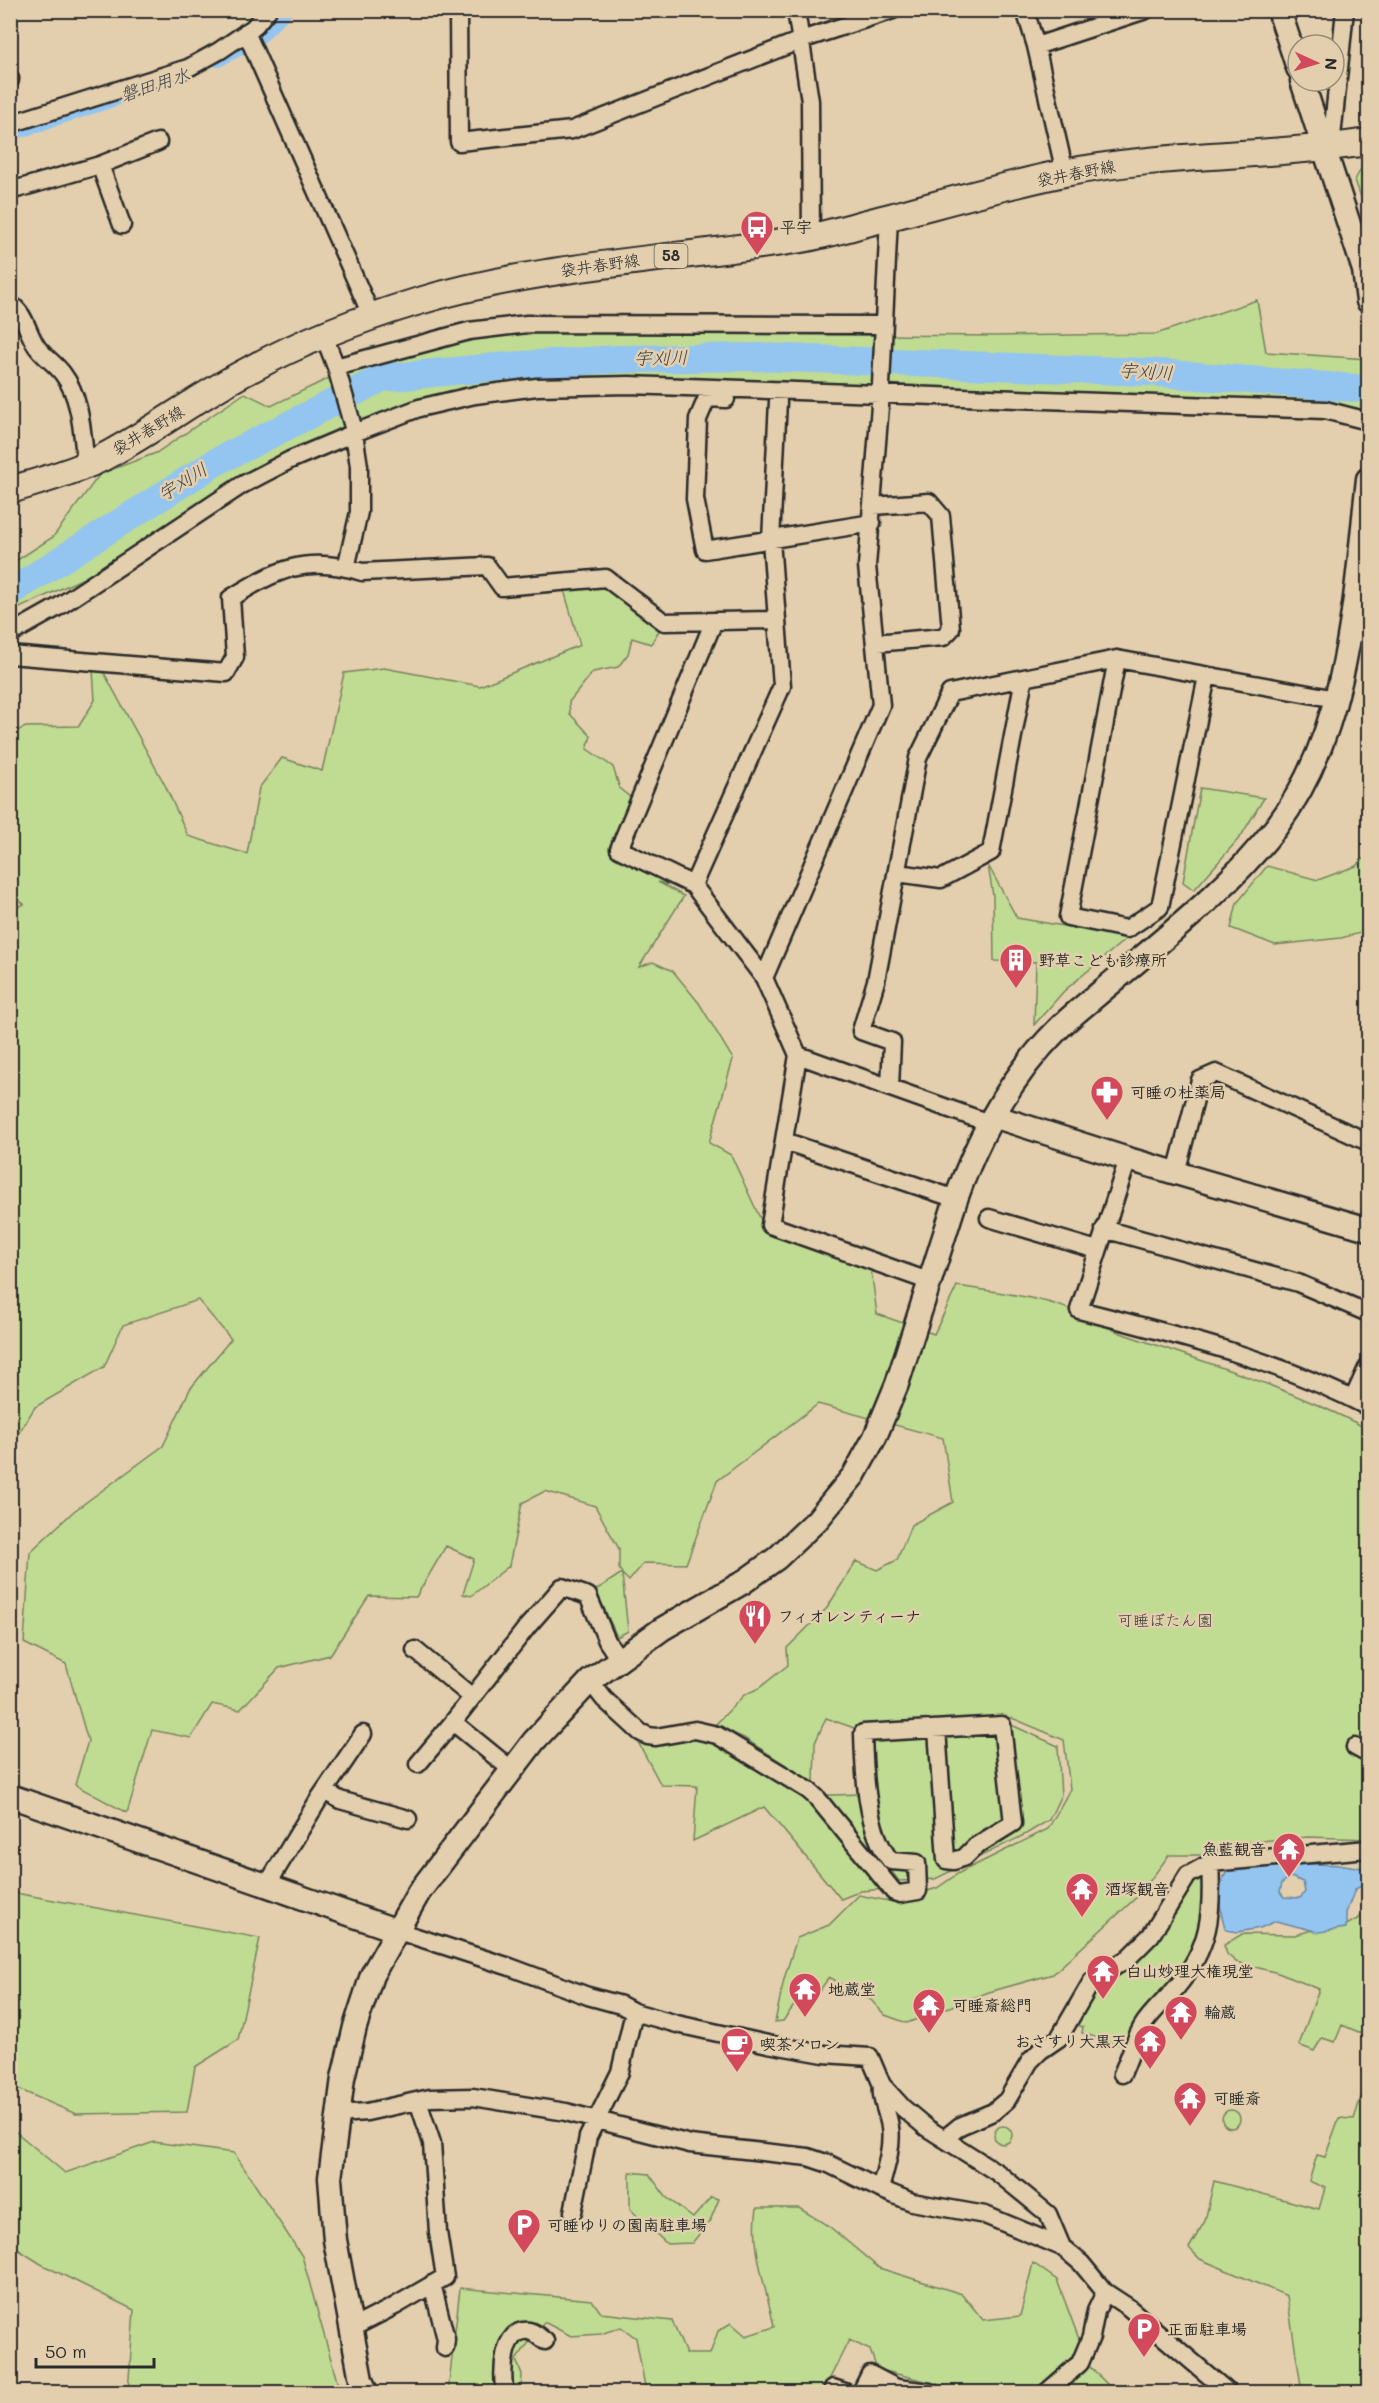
<svg xmlns="http://www.w3.org/2000/svg" width="1379" height="2403" font-family="Mali,'Klee One',sans-serif">
	<style>
		.green { fill: #c0db92; stroke: #76835e; stroke-width: 1.5 }
		.water { fill: #93c5f0; stroke: #6987a1; stroke-width: 1.5; fill-rule: evenodd }
		.lines { fill: none; stroke-linecap: round; stroke-linejoin: round }
		.canal { stroke: #93c5f0; stroke-width: 16 }
		.river { stroke: #93c5f0; stroke-width: 28 }
		.street-casing { stroke: #2b2b2b; stroke-width: 21 }
		.secondary-casing { stroke: #2b2b2b; stroke-width: 27 }
		.primary-casing { stroke: #2b2b2b; stroke-width: 30 }
		.street { stroke: #e3cfad; stroke-width: 16 }
		.secondary { stroke: #e3cfad; stroke-width: 22 }
		.primary { stroke: #e3cfad; stroke-width: 26 }
		.labels { text-anchor: middle; stroke-width: 5; stroke-linejoin: round; paint-order: stroke }
		.shield { fill: #e3cfad; stroke: #625c52; stroke-width: 1.5 }
		.shield-label { font-size: 15px; font-weight: bold; fill: #2b2b2b }
		.street-label { font-size: 16px; fill: #2b2b2b; stroke: #e3cfad }
		.poi-label { font-size: 16px; font-weight: bold; fill: #2b2b2b; stroke: #e3cfad; text-anchor: start }
		.park-label { font-size: 16px; fill: #3a3d35; stroke: #e3cfad }
		.water-label { font-size: 18px; font-style: italic; fill: #3b4249; stroke: #e3cfad }
	</style>
	<rect width="100%" height="100%" fill="#e3cfad"/>
	<filter id="ink" filterUnits="userSpaceOnUse"><feTurbulence type="fractalNoise" baseFrequency=".0167" numOctaves="2"/><feDisplacementMap in="SourceGraphic" scale="12" xChannelSelector="R" yChannelSelector="G"/><feConvolveMatrix kernelMatrix="1 2 1 2 8 2 1 2 1" color-interpolation-filters="sRGB"/></filter>
	<g filter="url(#ink)">
		<!-- green -->
		<path class="green" d="M1368 160V217L1355 180 1365 161Z
			M1257 300 1266 352 1368 359V416L1142 398 837 384 583 380 400 409 103 569 11 612V564L53 537 100 474 156 453 245 393 271 406 344 371 516 326 761 334 993 336 1156 334Z
			M610 581 664 622 651 644 632 638 628 654 618 667 593 672 569 702 570 714 591 736 587 749 613 767 620 789 635 801 611 853 676 881 680 887 658 882 684 896 639 967 653 962 673 971 699 1003 733 1059 709 1143 731 1155 765 1229 871 1269 877 1314 934 1334 957 1286C988 1291 1021 1294 1051 1303 1077 1310 1101 1326 1126 1335 1209 1363 1291 1389 1368 1429V1839L1309 1837 1225 1844 1210 1855H1169L1140 1894 1053 1974 989 1992 907 2023 885 2015 871 2000 829 1977 812 2002 798 2000 783 2021 775 2022 784 1979 797 1938 829 1925 859 1895 893 1902 937 1888 959 1873 1048 1829 1070 1789 1064 1740 1012 1718 944 1726 1005 1722 1058 1746 1061 1795 1049 1820 1026 1834 935 1879 899 1881 881 1857 872 1834 878 1857 898 1888 861 1891 841 1899 764 1807 693 1841 697 1786 661 1785 630 1727 700 1738 738 1754 804 1796 861 1794 860 1730 826 1718 815 1743 814 1783 744 1738 715 1725 744 1695 759 1688 788 1665 787 1648 827 1608 856 1561 877 1570 897 1560 911 1525 953 1502 943 1438 818 1404 717 1481 686 1564 644 1563 629 1581 622 1574 628 1631 617 1637 596 1590 622 1573 619 1569V1549L595 1506 545 1491 522 1503 509 1566 471 1596 463 1594 474 1559 446 1546 416 1597 369 1596 330 1655 279 1668 240 1710 212 1704 191 1738 152 1730 127 1813 75 1785 88 1741 66 1664 24 1643 30 1552 74 1511 163 1446 190 1389 231 1339 198 1300 123 1325 104 1367 35 1407 11 1445 10 1028 15 1027 11 1016V910L24 904 11 894V733L26 727 79 726 95 700 93 670 103 671 165 785 188 836 247 854 259 788 282 758 322 771 344 673 384 668 480 686 580 645 564 590Z
			M1200 788 1264 798 1241 836 1194 890 1183 882Z
			M1368 854V931L1341 938 1275 945 1231 928 1237 903 1267 866 1318 880 1356 866Z
			M988 865 1017 918 1128 937 1064 991 1034 1025 1036 962 994 961 993 896Z
			M1206 1873 1207 1899 1192 1951 1174 1983 1136 2023 1124 2043 1117 2044 1082 2033 1083 2027 1073 2024 1094 1985 1127 1967 1186 1884Z
			M10 1892 260 1938 238 2040 195 2067 187 2112 76 2114 11 2086Z
			M1366 1914H1368V2036L1342 2025 1335 2042 1322 2038 1314 2051 1299 2045 1319 1989 1278 1973 1236 1962 1227 1954 1224 1945 1242 1934 1295 1935 1326 1926 1343 1927Z
			M1361 2097 1368 2100V2392H1302L1287 2296 1200 2259 1189 2248 1205 2221 1214 2181 1319 2209 1325 2188 1309 2181 1317 2155 1325 2157 1339 2118 1354 2119Z
			M1222 2119a9 9 0 1 1 18 0a9 9 0 1 1-18 0Z
			M994 2135a9 9 0 1 1 18 0a9 9 0 1 1-18 0Z
			M10 2127 65 2173 154 2142 234 2153 302 2256 340 2392H128L134 2310 41 2264 11 2245Z
			M630 2172 649 2174 666 2197 693 2218 711 2197 719 2199 710 2221 692 2243 667 2244 630 2209Z
			M757 2208H799L830 2227 879 2268 962 2294 983 2320 1020 2316 1033 2263 1057 2280 1089 2366 1115 2392H969L877 2369 870 2350 849 2340 823 2392H646L636 2338 621 2327 601 2334 571 2336 544 2322 516 2360 522 2374 521 2392H448L460 2288 592 2300 601 2313 672 2321 686 2354H710L718 2331 731 2323 746 2336 774 2327C767 2289 750 2247 757 2208Z"/>
		<!-- water -->
		<path class="water" d="M1282 1863 1344 1865 1368 1869V1883L1355 1889 1346 1913V1928L1319 1932 1276 1921 1260 1928 1238 1932 1226 1930C1219 1915 1214 1873 1235 1867 1249 1863 1267 1864 1282 1863ZM1291 1877 1303 1882 1305 1892 1300 1898 1284 1897 1280 1892 1282 1883Z"/>
		<g class="lines">
			<!-- canal -->
			<path class="canal" d="M218 59 257 38 285 10
				M10 133 119 97"/>
			<!-- river -->
			<path class="river" d="M10 592 216 462 382 378 507 366 619 359 759 357 1146 372 1368 389"/>
			<defs>
				<path id="street" d="M458 10 459 142 572 130 801 40 893 10
					M796 10 810 101 811 237
					M1025 10 1036 46 1065 173
					M246 32 372 317
					M1036 46 1146 10
					M10 78V80
					M10 124 188 68 219 51 253 28 268 10
					M1331 147 1345 10
					M100 165 122 225
					M10 191 100 165 158 142
					M10 304C26 314 27 333 37 347 44 357 56 364 63 374 82 399 82 435 86 465
					M324 336 336 367 353 427 359 466V512L346 568
					M336 367 469 331 527 324 883 325
					M726 399 707 398 698 419 695 499 705 550 872 523
					M873 506 929 502 941 516 951 629 943 637 875 643
					M714 621 619 849 693 885 764 978 798 1055 770 1225 931 1282
					M10 634 58 607 242 485 290 460 354 433 419 408 475 395 537 387 629 385 1325 410 1368 421
					M10 655 226 673 235 657 231 598C277 569 307 555 362 572L487 566 502 587 606 578 664 622 776 620
					M1117 659 1068 917 1127 929 1160 907 1207 676
					M897 873 941 879 991 852 1024 678
					M693 885 782 686 771 540 778 401
					M764 978 881 705 867 566 880 406 889 217
					M798 1055 989 1123
					M890 1087 892 1042 861 1031 876 981 918 758 950 693 1117 659 1336 699
					M784 1141 956 1199
					M1128 1159 1079 1310C1178 1335 1278 1360 1368 1407
					M1176 1173 1200 1080 1216 1073 1368 1142
					M989 1218 1097 1250
					M1104 1229 1298 1283 1368 1313
					M1353 1399 1368 1366
					M415 1650 472 1697
					M590 1681 604 1699 640 1732 648 1736 656 1737 695 1730 717 1735 808 1790 817 1798 894 1892 900 1894 918 1891 917 1863 891 1861C866 1832 864 1770 863 1733L1002 1725 1013 1823 976 1846 965 1857 954 1861 946 1860 937 1729
					M1355 1747 1368 1754
					M418 1764 453 1722
					M512 1770 453 1722 527 1627 562 1587 588 1596 607 1641 619 1659
					M325 1791 340 1800 408 1819
					M267 1885 319 1799 363 1734
					M398 1931 510 1967 588 1996 621 2005 634 2012 677 2024 768 2044 824 2054 870 2057 882 2085 903 2108 927 2128 998 2173 1048 2214 1062 2247 1081 2263 1105 2292 1128 2307 1228 2392
					M1122 2074C1129 2059 1134 2041 1142 2027 1150 2013 1165 2001 1176 1988 1210 1948 1213 1913 1210 1863
					M338 2114 367 2112 430 2098 473 2097 566 2112 690 2144 808 2157 829 2164 880 2189 912 2202 985 2215 1062 2247
					M944 2139 960 2126 993 2112 1007 2100 1030 2061 1040 2051 1059 2038 1092 1981 1127 1959 1151 1935 1188 1875 1210 1863 1368 1849
					M880 2189C885 2170 893 2147 890 2127 888 2112 880 2100 882 2085
					M573 2212 588 2137 620 2072 634 2012
					M432 2284 446 2339 445 2348
					M352 2328 395 2306 445 2277 438 2232 432 2143 418 2101
					M505 2392C501 2375 502 2327 529 2331 535 2332 540 2338 545 2341
					M832 2392 833 2388 845 2392
					M861 2392 870 2374 897 2388 930 2392
					M1047 2392 1080 2363 1091 2337 1096 2311 1105 2292"/>
				<path id="secondary" d="M1279 10 1298 68
					M1302 81 1364 270 1368 301
					M993 1116 1128 1159 1368 1229
					M10 1796 398 1931
					M366 2392 361 2380 335 2240 330 2178 343 2078 355 2027 372 1975 419 1892 534 1741 590 1681 662 1629 742 1583 777 1558 817 1520 854 1475 875 1437 897 1384 956 1199C978 1137 1011 1076 1058 1029 1072 1015 1088 1003 1103 990 1163 939 1229 889 1277 826 1350 729 1355 595 1368 479"/>
				<path id="primary" d="M10 490C40 481 70 473 98 460 151 433 198 396 251 369 303 341 360 319 416 302 539 265 668 260 795 240 823 236 850 227 878 220 940 204 1002 186 1064 173 1165 153 1268 157 1368 142"/>
			</defs>
			<!-- street casing -->
			<use href="#street" class="street-casing"/>
			<!-- secondary casing -->
			<use href="#secondary" class="secondary-casing"/>
			<!-- primary casing -->
			<use href="#primary" class="primary-casing"/>
			<!-- street -->
			<use href="#street" class="street"/>
			<!-- secondary -->
			<use href="#secondary" class="secondary"/>
			<!-- primary -->
			<use href="#primary" class="primary"/>
		</g>
	</g>
	<!-- icons -->
	<defs>
		<symbol id="bus-pin" viewBox="-11 -11 22 30"><path d="M0 17L-7.5 6A9.5 9.5 0 1 1 7.5 6Z" fill="#d1495b" stroke="#e3cfad"/><path d="M-5-6H5V4H4V6H2V4H-2V6H-4V4H-5ZM-3.5-4V0h7V-4ZM-3.5 1.2v1.5H-2V1.2ZM2 1.2v1.5H3.5V1.2Z" fill="#fff"/></symbol>
		<symbol id="building-pin" viewBox="-11 -11 22 30"><path d="M0 17L-7.5 6A9.5 9.5 0 1 1 7.5 6Z" fill="#d1495b" stroke="#e3cfad"/><path d="M-4-6H4V6H1V3H-1V6H-4ZM-2.5-4.3h1.7v1.8h-1.7ZM.8-4.3h1.7v1.8H.8ZM-2.5-1h1.7V.8h-1.7ZM.8-1h1.7V.8H.8Z" fill="#fff"/></symbol>
		<symbol id="pharmacy-pin" viewBox="-11 -11 22 30"><path d="M0 17L-7.5 6A9.5 9.5 0 1 1 7.5 6Z" fill="#d1495b" stroke="#e3cfad"/><path d="M-2-6h4v4h4v4h-4v4h-4v-4h-4v-4h4Z" fill="#fff"/></symbol>
		<symbol id="restaurant-pin" viewBox="-11 -11 22 30"><path d="M0 17L-7.5 6A9.5 9.5 0 1 1 7.5 6Z" fill="#d1495b" stroke="#e3cfad"/><path d="M-5-6h1v4h1v-4h1v4h1v-4h1v5L-1.5 .5V6h-2V.5L-5-1ZM5-6V6H3V1.5H1.5Q1.5-4 5-6Z" fill="#fff"/></symbol>
		<symbol id="temple-pin" viewBox="-11 -11 22 30"><path d="M0 17L-7.5 6A9.5 9.5 0 1 1 7.5 6Z" fill="#d1495b" stroke="#e3cfad"/><path d="M0-6L5-2H3V0L6.5 2.5H4V6H1.5V3h-3V6H-4V2.5H-6.5L-3 0V-2H-5Z" fill="#fff"/></symbol>
		<symbol id="cafe-pin" viewBox="-11 -11 22 30"><path d="M0 17L-7.5 6A9.5 9.5 0 1 1 7.5 6Z" fill="#d1495b" stroke="#e3cfad"/><path d="M-5.5-4.5H6V0H3Q3 3.5 0 3.5H-2.5Q-5.5 3.5-5.5 0ZM3-3.2v2h1.7v-2ZM-6 4.5H4V6H-6Z" fill="#fff"/></symbol>
		<symbol id="parking-pin" viewBox="-11 -11 22 30"><path d="M0 17L-7.5 6A9.5 9.5 0 1 1 7.5 6Z" fill="#d1495b" stroke="#e3cfad"/><path d="M-3.5-5.5H1a3.5 3.5 0 0 1 0 7H-1V5.5H-3.5ZM-1-3.4V-.6H.8a1.4 1.4 0 0 0 0-2.8Z" fill="#fff"/></symbol>
	</defs>
	<g fill-rule="evenodd">
		<use href="#bus-pin" x="738" y="208" width="38" height="52"/>
		<use href="#building-pin" x="997" y="941" width="38" height="52"/>
		<use href="#pharmacy-pin" x="1088" y="1073" width="38" height="52"/>
		<use href="#restaurant-pin" x="736" y="1597" width="38" height="52"/>
		<use href="#temple-pin" x="1270" y="1830" width="38" height="52"/>
		<use href="#temple-pin" x="1063" y="1870" width="38" height="52"/>
		<use href="#temple-pin" x="1084" y="1952" width="38" height="52"/>
		<use href="#temple-pin" x="786" y="1970" width="38" height="52"/>
		<use href="#temple-pin" x="910" y="1986" width="38" height="52"/>
		<use href="#temple-pin" x="1162" y="1993" width="38" height="52"/>
		<use href="#temple-pin" x="1131" y="2022" width="38" height="52"/>
		<use href="#cafe-pin" x="718" y="2025" width="38" height="52"/>
		<use href="#temple-pin" x="1171" y="2079" width="38" height="52"/>
		<use href="#parking-pin" x="505" y="2206" width="38" height="52"/>
		<use href="#parking-pin" x="1125" y="2310" width="38" height="52"/>
	</g>
	<g class="labels">
		<!-- shield labels -->
		<rect class="shield" x="654.5" y="244" width="33" height="24" rx="4.5"/>
		<g class="shield-label">
			<text x="671" y="261">58</text>
		</g>
		<!-- street labels -->
		<g class="street-label">
			<text transform="translate(1076 173) rotate(-11)" y="6">袋井春野線</text>
			<text transform="translate(600 265) rotate(-8)" y="6">袋井春野線</text>
			<text transform="translate(148 430) rotate(-31)" y="6">袋井春野線</text>
		</g>
		<!-- poi labels -->
		<g class="poi-label">
			<text x="780" y="233">平宇</text>
			<text x="1039" y="966">野草こども診療所</text>
			<text x="1130" y="1098">可睡の杜薬局</text>
			<text x="778" y="1622">フィオレンティーナ</text>
			<text x="1266" y="1855" text-anchor="end">魚藍観音</text>
			<text x="1105" y="1895">酒塚観音</text>
			<text x="1126" y="1977">白山妙理大権現堂</text>
			<text x="828" y="1995">地蔵堂</text>
			<text x="952" y="2011">可睡斎総門</text>
			<text x="1204" y="2018">輪蔵</text>
			<text x="1127" y="2047" text-anchor="end">おさすり大黒天</text>
			<text x="760" y="2050">喫茶メロン</text>
			<text x="1213" y="2104">可睡斎</text>
			<text x="547" y="2231">可睡ゆりの園南駐車場</text>
			<text x="1167" y="2335">正面駐車場</text>
		</g>
		<!-- park labels -->
		<g class="park-label">
			<text x="1165" y="1626">可睡ぼたん園</text>
		</g>
		<!-- water labels -->
		<g class="water-label">
			<text transform="translate(155 85) rotate(-18)" y="6">磐田用水</text>
			<text transform="translate(661 358) rotate(-1)" y="6">宇刈川</text>
			<text transform="translate(1146 372) rotate(3)" y="6">宇刈川</text>
			<text transform="translate(183 482) rotate(-32)" y="6">宇刈川</text>
		</g>
	</g>
	<!-- margin -->
	<rect width="1379" height="2403" fill="none" stroke="#e3cfad" stroke-width="36"/>
	<rect x="18" y="18" width="1343" height="2367" fill="none" stroke="#2b2b2b" stroke-width="2" filter="url(#ink)"/>
	<!-- north arrow -->
	<g transform="translate(1316 63) rotate(94)"><circle r="28" fill="#e3cfad" stroke="#998d79" stroke-width="1.5"/>
	<path d="M0-4.5L10 22L0 15L-10 22Z" fill="#d1495b"/>
	<text y="-9" font-size="16" font-weight="bold" text-anchor="middle" fill="#2b2b2b">N</text>
	</g>
	<!-- scale -->
	<path d="M36 2358v9h118v-9" fill="none" stroke="#2b2b2b" stroke-width="3"/>
	<text x="45" y="2358" font-size="18" fill="#2b2b2b" stroke="#e3cfad" stroke-width="4.5" paint-order="stroke">50 m</text>
</svg>
